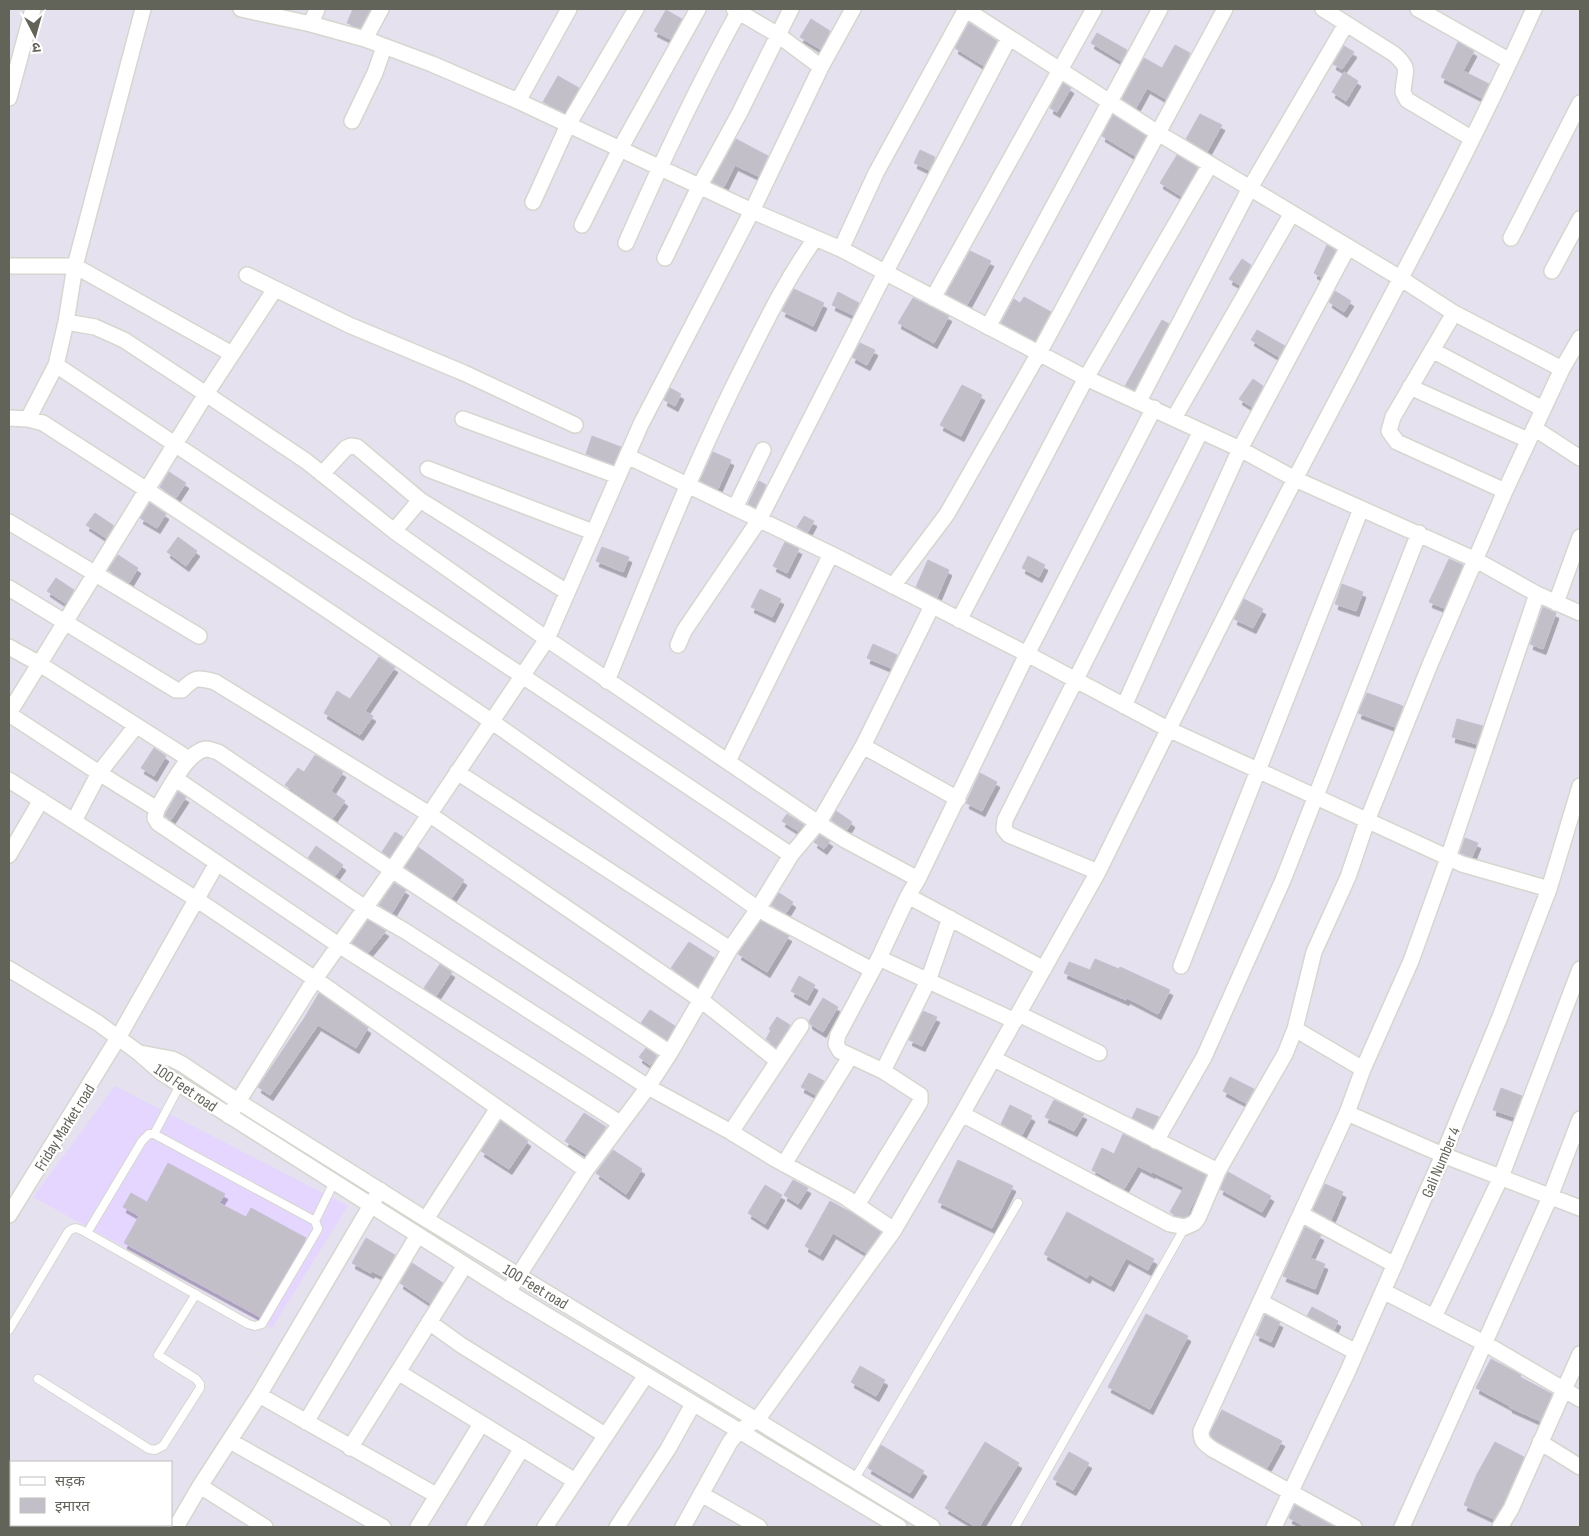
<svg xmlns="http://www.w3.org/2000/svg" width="1589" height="1536" font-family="'Sofia Sans Condensed','Noto Sans Devanagari',sans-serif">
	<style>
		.commercial { fill: #e5d6ff }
		.building { fill: #c2bfc9; stroke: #c5bfd3; filter: url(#shadow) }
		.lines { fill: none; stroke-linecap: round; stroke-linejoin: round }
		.service-casing { stroke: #d5d7cf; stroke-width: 10 }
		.minor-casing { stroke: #d5d7cf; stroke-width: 18 }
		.tertiary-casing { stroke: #d5d7cf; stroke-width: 18 }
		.service { stroke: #fff; stroke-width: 8 }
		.minor { stroke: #fff; stroke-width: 15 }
		.tertiary { stroke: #fff; stroke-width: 15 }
		.labels { text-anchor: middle; stroke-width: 4.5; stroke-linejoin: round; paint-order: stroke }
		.street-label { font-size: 16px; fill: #62645a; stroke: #fff }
	</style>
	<defs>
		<filter id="shadow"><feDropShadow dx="3" dy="5.5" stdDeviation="0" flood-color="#0004"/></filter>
	</defs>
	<rect width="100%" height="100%" fill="#e6e1ee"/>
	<!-- commercial -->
	<path class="commercial" d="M115 1086 348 1206 272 1328 33 1197Z"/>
	<!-- building -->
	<path class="building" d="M353 9H371L360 28 347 23Z
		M666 10 682 19 670 39 654 31Z
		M811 19 830 31 820 49 800 37Z
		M969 23 997 41 984 66 955 48Z
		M1097 33 1127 50 1121 61 1091 43Z
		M1458 42 1474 51 1463 71 1489 84 1482 98 1441 77Z
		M1175 45 1190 53 1166 99 1147 88 1136 108 1122 99 1144 58 1162 68Z
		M1344 46 1354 52 1342 69 1333 64Z
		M1344 72 1358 81 1346 101 1332 92Z
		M558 76 579 88 564 112 543 102Z
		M1063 83 1071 88 1057 112 1050 108Z
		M1200 114 1222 125 1207 152 1186 139Z
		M1113 115 1146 136 1135 156 1102 136Z
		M736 139 768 156 758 176 735 165 724 187 712 182Z
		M920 150 935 157 929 170 914 163Z
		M1177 155 1198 168 1181 196 1160 183Z
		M1327 245 1336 250 1321 277 1314 273Z
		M970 251 991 261 967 305 946 294Z
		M1242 259 1251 265 1240 285 1229 279Z
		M794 289 824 303 813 326 782 311Z
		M1335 291 1351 301 1344 312 1329 302Z
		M838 292 859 303 853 315 832 305Z
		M1024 297 1051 312 1035 341 1001 323 1014 299 1020 303Z
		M913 298 949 316 934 343 898 323Z
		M1162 320 1169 324 1134 390 1125 386Z
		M1257 330 1285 346 1279 357 1251 340Z
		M860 343 875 350 867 365 852 357Z
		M1253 379 1263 386 1252 407 1239 399Z
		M962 385 982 395 961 436 940 425Z
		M670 388 681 394 675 406 664 400Z
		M592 436 621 447 613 464 586 454Z
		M713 452 731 460 718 489 700 481Z
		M169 472 186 483 176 498 160 487Z
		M759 481 766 485 755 507 748 504Z
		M150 503 166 514 157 528 140 518Z
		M95 513 114 526 106 538 86 525Z
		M804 516 814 521 808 532 797 527Z
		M178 537 197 551 186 566 167 552Z
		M785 542 799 549 787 573 773 566Z
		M602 547 629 557 623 572 596 561Z
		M118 555 138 568 129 583 108 570Z
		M1028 556 1045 565 1039 577 1022 568Z
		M1449 559 1463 565 1444 608 1429 602Z
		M928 560 949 570 937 598 916 587Z
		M56 578 74 590 65 603 47 591Z
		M1342 584 1363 592 1356 611 1335 604Z
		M760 589 781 599 772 617 751 607Z
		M1244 599 1263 609 1253 628 1234 619Z
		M1543 607 1556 613 1543 649 1530 644Z
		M873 644 897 655 891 668 867 658Z
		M379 657 395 667 365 711 373 716 360 735 324 713 337 691 350 699Z
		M1367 693 1403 706 1395 727 1358 713Z
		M1457 719 1483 726 1477 744 1452 737Z
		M154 748 166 756 154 776 141 768Z
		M315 755 343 772 331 791 345 801 333 818 285 785 298 768 304 772Z
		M980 773 997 782 982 811 966 803Z
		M178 792 186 797 171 820 165 816 166 813Z
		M836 811 852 822 847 830 831 820Z
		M787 814 804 825 798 831 782 821Z
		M395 832 403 837 389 857 382 852Z
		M820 835 830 841 824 849 814 842Z
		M1465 838 1478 843 1472 857 1460 853Z
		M316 846 343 865 335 876 308 858Z
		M418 847 464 880 452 898 405 867Z
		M394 883 406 890 392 913 379 905Z
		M779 893 793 902 786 913 771 905Z
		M368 920 386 931 368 953 352 943Z
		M761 921 789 936 767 972 738 954Z
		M689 942 714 958 698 986 671 968Z
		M1095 959 1119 969 1120 967 1170 990 1158 1014 1127 998 1126 1000 1064 973 1069 962 1090 970Z
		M440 964 452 972 436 996 424 988Z
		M799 976 815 985 807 1000 791 991Z
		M319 993 368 1028 356 1048 318 1025 270 1095 258 1087 305 1017Z
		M823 998 838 1007 823 1032 810 1024 809 1021Z
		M650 1010 675 1026 667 1040 641 1023Z
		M923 1011 937 1017 922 1046 909 1040Z
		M777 1017 790 1025 776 1047 766 1039 771 1030 769 1029Z
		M646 1048 657 1056 650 1065 639 1057Z
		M809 1073 824 1081 816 1095 801 1087Z
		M1230 1077 1254 1089 1246 1103 1223 1091Z
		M1501 1088 1522 1096 1514 1117 1493 1110Z
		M1054 1100 1084 1114 1074 1131 1045 1117Z
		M1010 1105 1032 1116 1022 1135 1001 1124Z
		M1137 1108 1159 1117 1153 1128 1132 1118Z
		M584 1113 606 1127 586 1154 565 1141Z
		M501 1121 528 1141 509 1169 481 1151Z
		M1123 1134 1206 1175 1187 1216 1184 1217 1176 1216 1170 1212 1184 1187 1153 1172 1152 1173 1138 1166 1124 1189 1110 1181 1111 1180 1092 1170 1102 1148 1114 1154Z
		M613 1150 642 1169 626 1194 596 1173Z
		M958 1160 1013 1186 992 1228 938 1202Z
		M168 1163 225 1194 219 1203 246 1217 251 1208 306 1238 260 1317 124 1243 139 1216 123 1207 131 1193 147 1202Z
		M1228 1172 1271 1196 1262 1212 1220 1189Z
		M793 1180 808 1188 798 1204 784 1195Z
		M1325 1184 1343 1192 1331 1220 1313 1210Z
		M765 1185 782 1195 765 1224 748 1213Z
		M830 1201 852 1213 881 1232 866 1253 833 1233 820 1255 805 1246Z
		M1067 1212 1154 1259 1148 1270 1126 1258 1111 1286 1089 1274 1087 1278 1044 1254Z
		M1305 1227 1321 1235 1310 1258 1325 1264 1315 1289 1283 1276Z
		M366 1238 395 1255 382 1276 372 1271 371 1273 352 1263Z
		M412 1263 443 1283 430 1303 400 1283Z
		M1312 1307 1338 1321 1334 1330 1307 1316Z
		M1146 1314 1188 1336 1150 1409 1108 1387Z
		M1265 1315 1280 1322 1271 1342 1256 1335Z
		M1491 1359 1521 1375 1520 1377 1552 1394 1540 1421 1509 1407 1510 1406 1476 1388Z
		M860 1366 885 1380 876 1396 851 1382Z
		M1222 1410 1282 1441 1267 1468 1217 1441 1211 1436 1210 1433Z
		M985 1442 1019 1463 979 1527H976L945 1508Z
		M1495 1442 1524 1457 1503 1505 1494 1519 1464 1505 1477 1474Z
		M881 1445 924 1471 910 1493 868 1468Z
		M1069 1452 1089 1463 1073 1490 1053 1479Z
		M1295 1505 1335 1527H1306L1289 1518Z"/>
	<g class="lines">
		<defs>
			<path id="service" d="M154 1134 180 1085
				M315 1221 334 1182
				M9 1330 68 1232C75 1225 79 1229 87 1233L248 1324 255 1326 262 1324 318 1229 315 1221 154 1134H149L142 1141 87 1233
				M38 1379 149 1449 155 1450 163 1446 200 1388V1384L196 1379 158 1355 196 1294
				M854 1480 1018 1203
				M1015 1527 1185 1227"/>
			<path id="minor" d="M241 9 311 24 365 39 432 64 518 101 752 211 841 249 1086 378 1240 449 1295 479 1476 560 1537 594 1580 613
				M734 9 778 35 821 67
				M965 9 1158 133 1400 278 1454 313 1562 369
				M1323 9 1394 54C1412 70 1404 71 1403 92L1407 100 1471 138
				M1418 9 1510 61
				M311 24 317 9
				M365 39 381 9
				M9 98 33 9
				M518 101 569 9
				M352 121 375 73 384 47
				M533 202 568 125 636 9
				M582 225 620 149 698 9
				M1511 238 1580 103
				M626 243C661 163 698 85 740 9
				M841 249 876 173 966 9
				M665 258 699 187 739 114 791 9
				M9 266H75L232 354
				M1552 271 1580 219
				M247 275 349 325 464 373 575 425
				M933 298 1094 9
				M1454 313 1393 417 1389 431 1397 442 1505 491
				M66 322 95 327 124 340 206 394 306 461 394 531 547 639 818 823 845 840 918 879 908 896 1044 969
				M988 327 1160 9
				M1432 350 1543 409
				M56 365 791 855
				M1410 387 1528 440
				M1139 401 1250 188 1346 24
				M9 418 28 419 43 423 147 490 333 614 491 721 758 909 872 970
				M1174 418 1292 213
				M28 419 56 365 66 322 75 266 143 9
				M463 419 618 476
				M1534 428 1580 458
				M627 456 831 554 1027 654 1168 729 1462 864 1549 889
				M428 469 593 532
				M322 474 346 448 351 446 357 447 420 500 567 592
				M735 508 763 450
				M9 522 199 636
				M394 531 420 500
				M893 586 947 514 1039 353 1225 9
				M9 588 176 690H182C195 677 197 677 215 682L429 814 701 1000 778 1061
				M1556 603 1580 537
				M959 620 1086 378 1210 165
				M678 645 684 631 759 520 885 273 1009 38 1010 39
				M9 647 38 663 189 759
				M607 681C651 573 693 465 746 361 767 319 787 278 815 239
				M1124 706 1240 449 1348 247
				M9 713 206 394 275 289
				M9 714 99 773 157 809
				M863 746 958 799
				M728 761 831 554
				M457 772 730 949
				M176 779 365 908 405 931 648 1087 731 1132 775 1159 845 1197 894 1230
				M9 780 196 899 315 979 586 1170
				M74 821 99 773 136 726
				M9 855 41 800
				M1098 872 1009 835 1004 829 1005 820 1201 431
				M918 879 1027 654 1154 408
				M879 958 1015 1021
				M1181 966 1361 509
				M1019 1014 1099 1053
				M1295 1029 1363 1069
				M994 1059 1218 1171
				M883 1071 928 981 950 918
				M1347 1113 1443 1155 1580 1208
				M962 1114 1170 1224 1185 1227 1194 1223 1198 1218 1218 1171 1285 1054 1295 1029 1314 952 1348 877 1367 821 1431 662 1505 491 1562 369 1580 338
				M229 1116 315 979 392 870 547 639 641 424 752 211 821 67 853 9
				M620 1123 340 946 158 823 155 818 157 809C168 792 186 752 206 749 210 749 214 751 218 752L392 870 670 1053
				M731 1132 801 1026
				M1156 1141 1204 1057 1283 880 1419 533
				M784 1164 850 1057
				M857 1205 920 1102V1095L883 1071 840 1051 836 1044 838 1035 879 958 908 896
				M1301 1214 1395 1265
				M9 1215 118 1038 217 863
				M426 1219 498 1108
				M465 1265 398 1372 575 1481
				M1383 1291 1486 1344 1580 1399
				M508 1292 586 1170 648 1087 670 1053 730 949 758 909 791 855 821 819 863 746 932 606
				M1261 1302 1356 1352
				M1434 1317 1501 1177 1580 969
				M429 1322 461 1345 605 1435
				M259 1395 436 1495
				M306 1422 418 1235
				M230 1441 383 1527
				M1540 1442 1580 1467
				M350 1448 398 1372
				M200 1486 265 1527
				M701 1494 759 1527
				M176 1527 200 1486 259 1395 380 1190
				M418 1527 481 1424
				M474 1527 522 1448
				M545 1527 646 1375
				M617 1527 668 1449 693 1404
				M683 1527 730 1442 739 1431 757 1420 894 1230 962 1114 1098 872C1163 740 1228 608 1296 477 1377 322 1462 168 1534 9
				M1274 1527 1347 1373 1443 1155 1500 1017 1549 889 1580 786
				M1354 1527 1212 1449C1204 1443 1201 1441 1201 1431L1347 1113 1363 1069 1411 961 1448 858 1537 594
				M1402 1527 1550 1197 1580 1119
				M1500 1527 1511 1509 1580 1354"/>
			<path id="tertiary" d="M9 969 98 1023 139 1053 162 1073 508 1292 899 1527
				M140 1053 172 1059 182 1064 239 1102 419 1215 932 1527"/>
		</defs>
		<!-- service casing -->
		<use href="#service" class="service-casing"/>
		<!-- minor casing -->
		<use href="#minor" class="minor-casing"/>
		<!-- tertiary casing -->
		<use href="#tertiary" class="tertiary-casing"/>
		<!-- service -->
		<use href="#service" class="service"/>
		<!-- minor -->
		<use href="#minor" class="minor"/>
		<!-- tertiary -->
		<use href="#tertiary" class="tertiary"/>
	</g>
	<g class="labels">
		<!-- street labels -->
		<g class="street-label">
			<text transform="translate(186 1087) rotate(34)" y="6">100 Feet road</text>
			<text transform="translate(64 1127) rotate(-58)" y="6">Friday Market road</text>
			<text transform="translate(1440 1162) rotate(-67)" y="6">Gali Number 4</text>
			<text transform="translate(536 1286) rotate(31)" y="6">100 Feet road</text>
		</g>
	</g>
	<!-- border -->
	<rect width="1589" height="1536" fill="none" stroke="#62645a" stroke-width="20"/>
	<!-- legend -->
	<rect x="10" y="1461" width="162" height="65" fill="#ffffff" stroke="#c0c1bd"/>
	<rect x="20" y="1477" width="25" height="8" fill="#ffffff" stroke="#c0c1bd"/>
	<text x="55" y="1486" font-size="15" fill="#62645a">सड़क</text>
	<rect x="20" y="1498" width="25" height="15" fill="#c2bfc9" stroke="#c0c1bd"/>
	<text x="55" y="1511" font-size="15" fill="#62645a">इमारत</text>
	<!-- north arrow -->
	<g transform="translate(35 35) rotate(174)" stroke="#ffffff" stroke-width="4" paint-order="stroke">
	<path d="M0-4L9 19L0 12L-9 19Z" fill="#62645a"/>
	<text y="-8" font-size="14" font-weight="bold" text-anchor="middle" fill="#62645a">उ</text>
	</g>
</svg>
